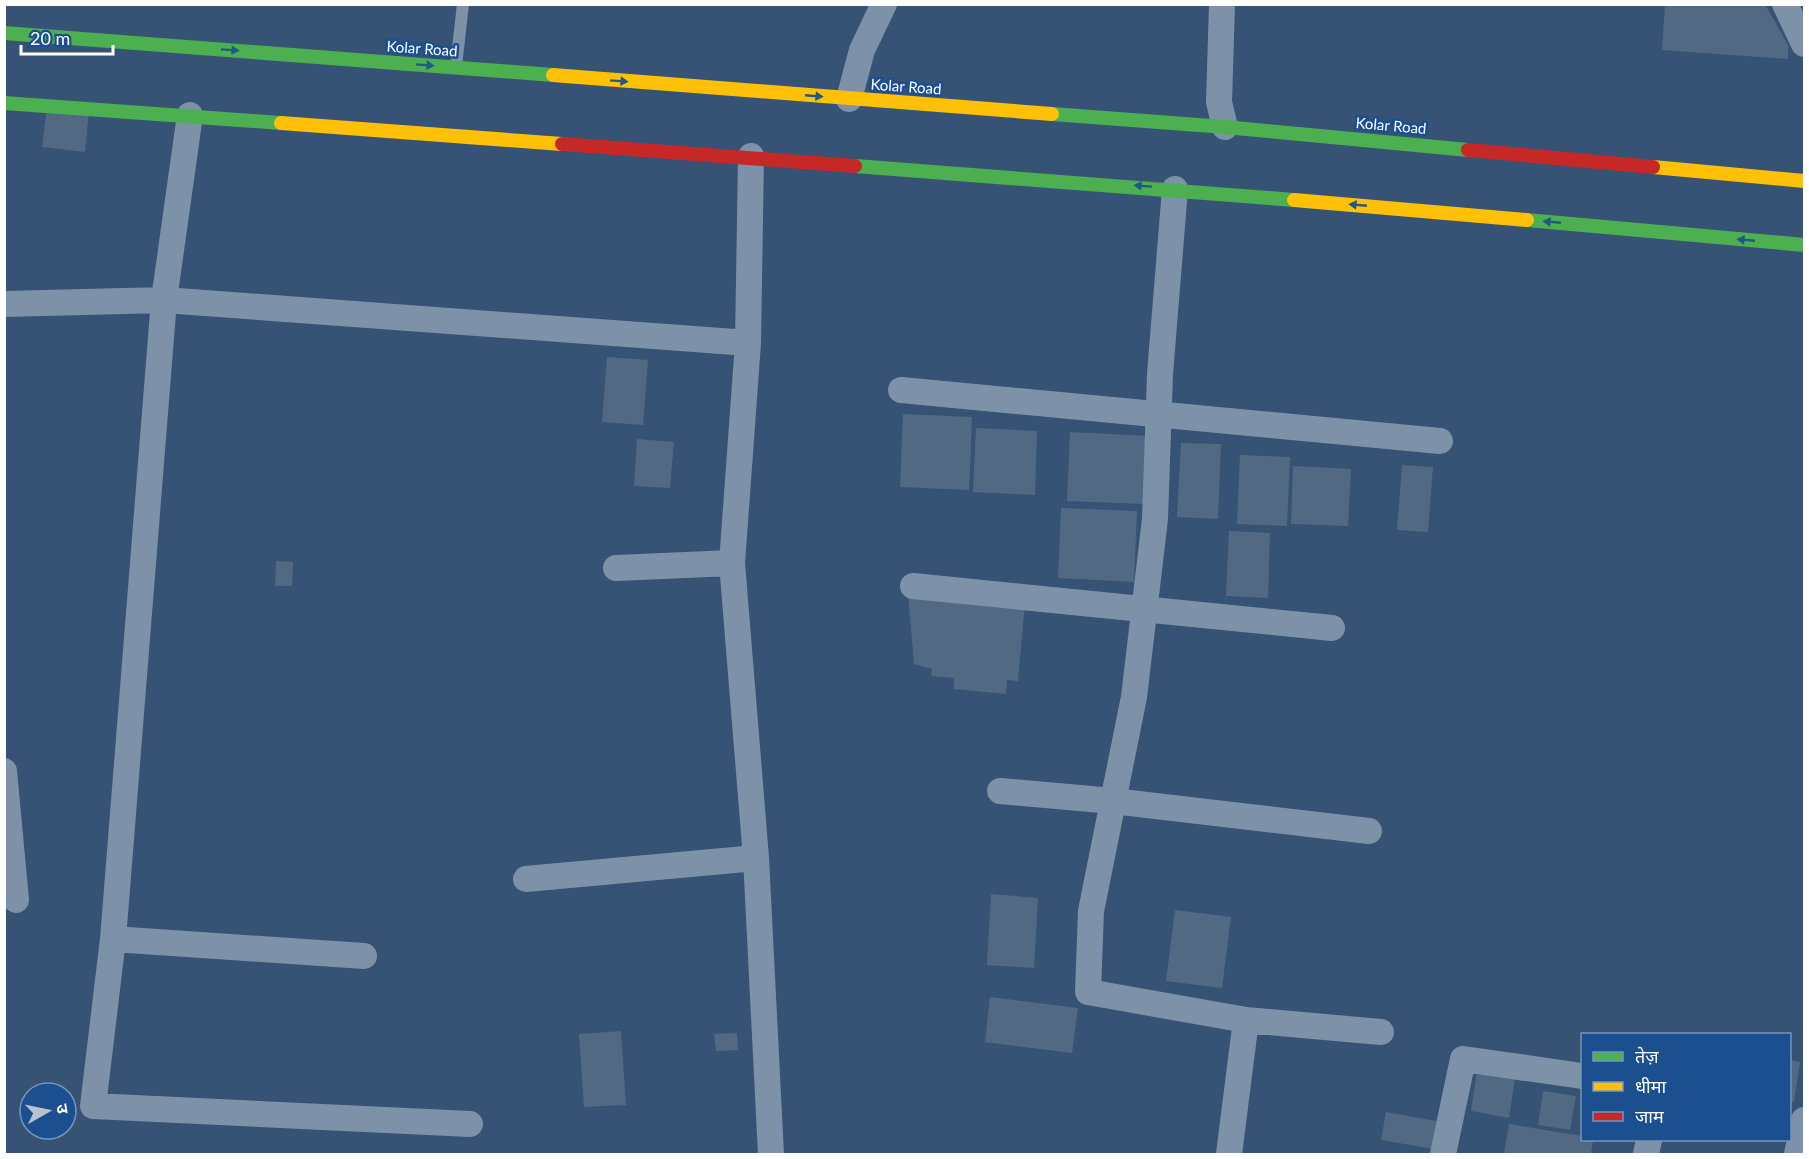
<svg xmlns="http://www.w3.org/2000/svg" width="1809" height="1159" font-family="Lato,'Noto Sans Devanagari',sans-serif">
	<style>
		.building { fill: #526984 }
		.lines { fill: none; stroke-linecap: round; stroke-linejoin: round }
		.lane { stroke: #7d92a8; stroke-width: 12 }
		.street { stroke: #7d92a8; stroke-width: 26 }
		.fast { stroke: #4caf50; stroke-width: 14 }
		.slow { stroke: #ffc107; stroke-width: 14 }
		.jam { stroke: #c62828; stroke-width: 14 }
		.oneway { fill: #205989 }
		.labels { text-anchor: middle; stroke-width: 5; stroke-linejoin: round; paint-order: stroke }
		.street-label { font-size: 15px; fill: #fff; stroke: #1b4f8f }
	</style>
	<rect width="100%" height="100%" fill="#365274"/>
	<!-- building -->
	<path class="building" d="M1665 4H1765L1788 45V59L1662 50Z
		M47 107 89 111 85 152 42 147Z
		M607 357 648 360 643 425 602 422Z
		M903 414 972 417 969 490 900 487Z
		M976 428 1037 431 1035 495 973 492Z
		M1070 432 1148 436 1145 504 1067 501Z
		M637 439 674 442 670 488 634 486Z
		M1181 443 1221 444 1218 519 1177 517Z
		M1240 455 1290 457 1287 526 1237 524Z
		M1402 465 1433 467 1428 532 1397 530Z
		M1293 466 1351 469 1348 526 1291 524Z
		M1061 508 1137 511 1134 582 1058 578Z
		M1229 531 1270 533 1268 598 1226 596Z
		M276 561 293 562 292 586H275Z
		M908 594 1025 603 1018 681 1007 680 1006 694 954 689V678L931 676 932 669 914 664Z
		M991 894 1038 898 1034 968 987 965Z
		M1175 910 1231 917 1222 988 1166 981Z
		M990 997 1078 1008 1072 1053 985 1042Z
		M621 1031 626 1105 584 1107 579 1034Z
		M737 1033 738 1050 716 1051 714 1034Z
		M1790 1060 1800 1062 1794 1102 1790 1101Z
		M1477 1071 1515 1078 1509 1118 1471 1111Z
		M1543 1091 1576 1096 1570 1130 1538 1125Z
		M1386 1112 1437 1121 1433 1149 1381 1140Z
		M1509 1124 1582 1136V1140H1593L1591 1154H1504Z"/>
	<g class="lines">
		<!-- lane -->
		<path class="lane" d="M456 66 463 4"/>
		<!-- street -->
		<path class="street" d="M1222 4 1219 102 1225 127
			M1785 4 1804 44
			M849 99 862 50 884 4
			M190 115 164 300 113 939 93 1106 470 1124
			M751 156 748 343 732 563 756 858 771 1154
			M1175 189 1160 374 1155 519 1134 697 1091 911 1088 992 1246 1020 1381 1032
			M4 304 164 300 748 343
			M901 390 1440 441
			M616 568 732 563
			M913 586 1332 628
			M4 771 16 900
			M1000 791 1113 801 1369 831
			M526 879 756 858
			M113 939 364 956
			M1229 1154 1246 1020
			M1443 1154 1463 1059 1582 1076
			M1646 1154 1649 1140
			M1797 1154 1804 1120"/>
		<!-- fast -->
		<path class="fast" d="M4 33 553 75
			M4 103 281 123
			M1052 114 1225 127 1468 150
			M855 166 1294 200
			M1527 220 1804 245"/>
		<!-- slow -->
		<path class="slow" d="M553 75 1052 114
			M281 123 562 144
			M1653 167 1804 181
			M1294 200 1527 220"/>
		<!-- jam -->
		<path class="jam" d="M562 144 855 166
			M1468 150 1653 167"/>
	</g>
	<!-- one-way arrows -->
	<defs><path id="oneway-solid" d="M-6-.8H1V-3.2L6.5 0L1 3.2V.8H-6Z" transform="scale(1.5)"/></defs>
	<g class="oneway">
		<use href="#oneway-solid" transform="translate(230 50) rotate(4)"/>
		<use href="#oneway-solid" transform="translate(425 65) rotate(4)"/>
		<use href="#oneway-solid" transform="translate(619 81) rotate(4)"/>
		<use href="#oneway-solid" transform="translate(814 96) rotate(5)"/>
		<use href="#oneway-solid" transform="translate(1143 186) rotate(-176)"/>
		<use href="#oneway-solid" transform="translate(1358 205) rotate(-175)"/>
		<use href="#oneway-solid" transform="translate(1552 222) rotate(-175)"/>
		<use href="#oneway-solid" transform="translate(1746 240) rotate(-175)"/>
	</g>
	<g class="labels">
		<!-- street labels -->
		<g class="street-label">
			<text transform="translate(422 49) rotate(4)" y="5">Kolar Road</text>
			<text transform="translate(906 87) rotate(4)" y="5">Kolar Road</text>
			<text transform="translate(1391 126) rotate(5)" y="5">Kolar Road</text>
		</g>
	</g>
	<!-- border -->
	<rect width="1809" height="1159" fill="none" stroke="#ffffff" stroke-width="12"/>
	<!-- legend -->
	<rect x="1581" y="1033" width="210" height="108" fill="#1b4f8f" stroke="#7695bc" stroke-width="1.5"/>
	<rect x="1593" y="1052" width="30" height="9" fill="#4caf50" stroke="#7695bc" stroke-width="1.5"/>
	<text x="1635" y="1063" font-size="18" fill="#ffffff">तेज़</text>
	<rect x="1593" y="1082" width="30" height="9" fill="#ffc107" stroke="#7695bc" stroke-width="1.5"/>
	<text x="1635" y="1093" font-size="18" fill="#ffffff">धीमा</text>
	<rect x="1593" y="1112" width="30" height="9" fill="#c62828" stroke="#7695bc" stroke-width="1.5"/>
	<text x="1635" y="1123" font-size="18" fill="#ffffff">जाम</text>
	<!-- north arrow -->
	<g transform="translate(48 1111) rotate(81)"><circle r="28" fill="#1b4f8f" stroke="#7695bc" stroke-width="1.5"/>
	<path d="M0-4.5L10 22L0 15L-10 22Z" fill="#b9c2ce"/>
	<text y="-9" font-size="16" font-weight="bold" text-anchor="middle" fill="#ffffff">उ</text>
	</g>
	<!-- scale -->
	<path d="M21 45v9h92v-9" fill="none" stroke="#ffffff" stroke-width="3"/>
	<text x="30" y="45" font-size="18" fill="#ffffff" stroke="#1b4f8f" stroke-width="4.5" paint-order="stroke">20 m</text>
</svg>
